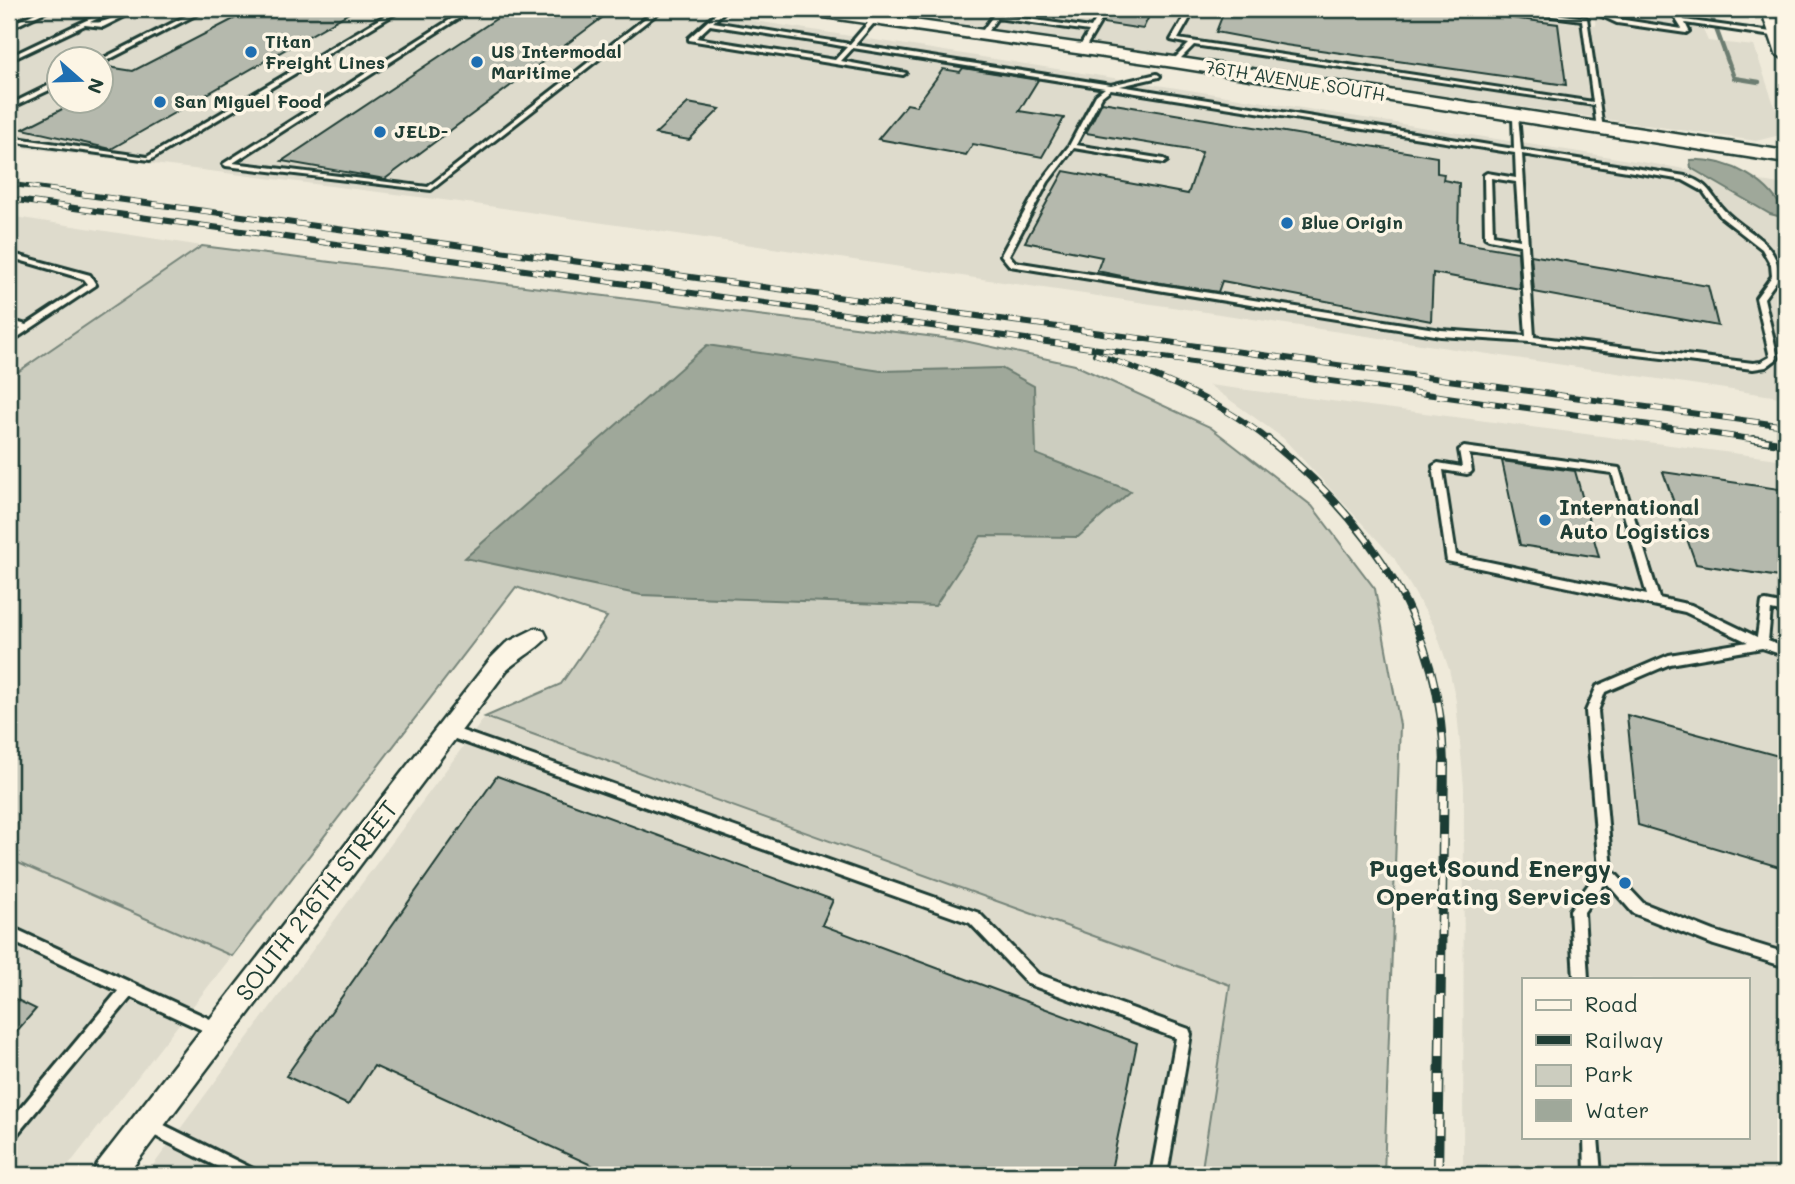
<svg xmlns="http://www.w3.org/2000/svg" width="1795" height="1184" font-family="Mali,sans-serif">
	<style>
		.built { fill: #dedbcc; fill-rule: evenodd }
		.green { fill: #cccdbf; stroke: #76857a; stroke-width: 2 }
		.water { fill: #9fa89a; stroke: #6c7d71; stroke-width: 2 }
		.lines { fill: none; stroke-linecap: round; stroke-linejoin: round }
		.stream { stroke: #6c7d71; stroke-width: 4.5 }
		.building { fill: #b5b9ad; stroke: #1f3d34; stroke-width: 2 }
		.lane-casing { stroke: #1f3d34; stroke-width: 6 }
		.street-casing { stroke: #1f3d34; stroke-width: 5 }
		.secondary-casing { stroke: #1f3d34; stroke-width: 5 }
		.primary-casing { stroke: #1f3d34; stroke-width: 5 }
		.lane { fill: #fcf5e5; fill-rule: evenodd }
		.street { fill: #fcf5e5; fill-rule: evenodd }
		.secondary { fill: #fcf5e5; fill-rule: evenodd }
		.primary { fill: #fcf5e5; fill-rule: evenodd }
		.rail-far3-casing { stroke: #1f3d34; stroke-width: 5 }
		.rail-far2-casing { stroke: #1f3d34; stroke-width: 6 }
		.rail-far1-casing { stroke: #1f3d34; stroke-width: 8 }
		.rail-casing { stroke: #1f3d34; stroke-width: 10 }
		.rail-far3 { stroke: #fcf5e5; stroke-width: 3.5; stroke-dasharray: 10; stroke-linecap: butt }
		.rail-far2 { stroke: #fcf5e5; stroke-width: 4.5; stroke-dasharray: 12; stroke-linecap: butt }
		.rail-far1 { stroke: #fcf5e5; stroke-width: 5; stroke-dasharray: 16; stroke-linecap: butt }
		.rail { stroke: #fcf5e5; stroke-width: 7; stroke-dasharray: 20; stroke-linecap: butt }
		.poi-dot { fill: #1f6fb2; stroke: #fcf5e5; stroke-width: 2.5 }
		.labels { text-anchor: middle; stroke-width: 7; stroke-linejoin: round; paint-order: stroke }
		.far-poi-label { font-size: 18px; font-weight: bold; fill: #1f3d34; stroke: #fcf5e5; text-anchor: start }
		.far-street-label { font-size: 18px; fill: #1f3d34; stroke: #fcf5e5 }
		.poi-label { font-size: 21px; font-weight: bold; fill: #1f3d34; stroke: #fcf5e5; text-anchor: start }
		.near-poi-label { font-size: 24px; font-weight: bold; fill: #1f3d34; stroke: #fcf5e5; text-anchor: end }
		.near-street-label { font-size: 24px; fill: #1f3d34; stroke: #fcf5e5 }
	</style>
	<rect width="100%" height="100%" fill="#efeada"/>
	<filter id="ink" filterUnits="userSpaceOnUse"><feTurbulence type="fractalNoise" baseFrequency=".0143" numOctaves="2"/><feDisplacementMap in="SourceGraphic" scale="14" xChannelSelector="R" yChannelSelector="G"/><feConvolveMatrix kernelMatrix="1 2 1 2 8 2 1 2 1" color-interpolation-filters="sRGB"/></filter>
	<g filter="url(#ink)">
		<!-- built -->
		<path class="built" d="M9 9H709L705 13 1786 185V398L475 204 9 146ZM60 60H102V102H60Z
			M844 9H1477L1596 26 1594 16 1534 9H1694L1708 41 1754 46 1784 134 1756 141Z
			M9 216 202 246 9 378Z
			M1209 385 1786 460V1175H1463L1464 787 1456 701 1449 669 1434 626 1394 558 1283 438ZM1524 979H1748V1137H1524Z
			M485 717 1230 985 1201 1175H146Z
			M9 859 232 956 61 1175H9Z"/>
		<!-- green -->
		<path class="green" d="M202 246 960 340 1075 365 1210 427 1312 506 1375 589 1400 725 1384 1175H1201L1230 985 485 717 561 684 607 617 516 587 232 956 9 859V378Z"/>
		<!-- water -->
		<path class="water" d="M1690 160C1728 158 1773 181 1786 218L1770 214 1691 168Z
			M707 345 881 371 1001 368 1034 386 1036 454 1131 491 1078 537 981 536 935 606 641 595 465 558Z"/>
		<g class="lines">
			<!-- stream -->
			<path class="stream" d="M1709 9 1734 78 1759 82"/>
		</g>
		<!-- building -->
		<path class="building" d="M253 9H356L111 149 23 129 76 102H102V66L133 71Z
			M511 9H614L385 179 282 161Z
			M1111 9H1131L1151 12 1143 29 1103 23Z
			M1250 9H1443L1558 24 1566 85 1285 45 1216 32 1223 14 1247 17Z
			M963 68 1038 80 1019 111 1064 118 1042 157 973 144 966 155 878 139 907 104 916 106 943 69 960 72Z
			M1102 102 1437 157V173L1444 174 1443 180 1459 183 1458 242 1518 252 1520 289 1433 273 1431 321 1222 281 1218 292 1136 279 1097 271 1102 257 1025 242 1064 171 1188 194 1202 152 1086 133Z
			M688 103 720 109 689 140 655 134Z
			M1531 255 1708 286 1718 326 1534 292Z
			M1502 461 1575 471 1599 557 1520 545Z
			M1663 472 1786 490V578L1696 564Z
			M1627 715 1786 758V869L1638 825Z
			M497 776 833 900 822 925 1137 1043 1110 1175H613L374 1066 348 1105 286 1076Z
			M9 996 36 1009 9 1040Z"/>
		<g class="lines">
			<defs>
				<path id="lane" d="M44 9H51L9 29V25Z
					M110 9H117L90 22C109 26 121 8 139 9L103 27 85 25 9 61V57Z
					M200 9H207L102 63 100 60Z
					M396 9H403L150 160 9 141V137L147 157Z
					M467 9H473L233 163 428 187 657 9H663L431 190 226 166 223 164Z
					M721 9H727L713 22 850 44 880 9H886L855 45 1111 85 1157 74 1160 76 1159 77 1120 86 1514 149 1513 116 1518 115 1521 150 1685 176C1713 185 1710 198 1729 215 1752 236 1775 241 1780 276L1764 298 1778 358 1766 367 1753 369 1530 342 1441 336 1010 266 1001 255 1041 182 1069 146 1096 95 1105 88 853 48 841 61 906 73 903 75 689 40V38ZM710 25 831 44 847 47 835 60 696 38ZM1111 89 1515 153 1516 178 1487 173 1484 175 1485 237 1489 239 1520 245 1526 336 1441 330 1015 262 1009 255 1048 182 1074 148 1164 163 1167 161 1164 159 1076 145 1102 96ZM1522 154 1683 180 1703 191 1721 217 1762 249 1771 265 1772 276 1756 298 1770 357 1761 362 1753 363 1534 337ZM1491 178 1516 182 1520 240 1493 235Z
					M930 9H956L953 11H933Z
					M998 9H1004L1000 15 1091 28 1102 9H1108L1085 48 1082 50 1079 48 1089 31 997 18 985 35H981L980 34Z
					M1189 9H1195L1178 39 1593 102 1582 20 1499 9H1514L1587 18 1603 129 1600 131 1597 129 1594 105 1194 45 1176 63H1172V61L1189 44 1171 40Z
					M1587 9H1594L1618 19 1682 29 1677 21 1673 9H1679L1684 20 1786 34V38L1685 23 1689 31 1686 33 1617 23Z
					M60 80V85L9 109V105Z
					M9 253 90 275 96 285 9 343V336L21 329 9 325V320L26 325 88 284 84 279 9 257Z
					M1464 447 1619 468 1659 598 1691 605 1757 637 1762 602 1766 601 1786 605V613L1771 610 1768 641 1786 648V656L1762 648 1670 664 1605 692 1598 711 1612 870 1643 903 1714 931 1786 953V967L1714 945 1633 913 1606 882 1584 912 1588 979H1574L1570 910 1599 870 1586 711 1597 686 1669 655 1748 642 1685 612 1447 561 1433 466 1438 463 1462 467 1459 450ZM1469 454 1612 473 1647 595 1456 555 1443 470 1467 474 1470 473 1472 471Z
					M448 726 979 913 1038 974 1189 1029 1191 1034 1167 1175H1151L1176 1038 1028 984 970 923 444 735 442 731 444 727Z
					M9 926 223 1025 225 1030 223 1035 218 1037 213 1035 131 997 14 1138 9 1140V1122L118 991 9 940Z
					M148 1117 255 1170 258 1175H234L143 1130 140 1125 143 1120Z
					M1584 1137H1598L1601 1175H1585Z"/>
				<path id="street" d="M536 628 544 631 547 637C542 646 517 660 507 670L127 1175H93L97 1164 491 658 506 643Z"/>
				<path id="secondary" d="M795 9H836L1174 57 1786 151V163L1174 67 803 14Z"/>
				<path id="primary" d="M1761 9H1779L1786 28V60L1776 54Z"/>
			</defs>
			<!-- lane casing -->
			<use href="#lane" class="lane-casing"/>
			<!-- street casing -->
			<use href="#street" class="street-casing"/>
			<!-- secondary casing -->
			<use href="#secondary" class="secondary-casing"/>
			<!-- primary casing -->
			<use href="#primary" class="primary-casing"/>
			<!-- lane -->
			<use href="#lane" class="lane"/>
			<!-- street -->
			<use href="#street" class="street"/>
			<!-- secondary -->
			<use href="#secondary" class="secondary"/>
			<!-- primary -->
			<use href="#primary" class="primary"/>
			<defs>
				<path id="rail-far3" d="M9 184 70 192"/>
				<path id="rail-far2" d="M58 191 1786 426
					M9 199 1766 441
					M1095 354C1157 375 1219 400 1270 441"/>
				<path id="rail-far1" d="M1268 439C1373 525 1442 626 1444 765
					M1753 439 1786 444"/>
				<path id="rail" d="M1438 1175 1444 763"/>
			</defs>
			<!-- rail-far3 casing -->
			<use href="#rail-far3" class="rail-far3-casing"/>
			<!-- rail-far2 casing -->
			<use href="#rail-far2" class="rail-far2-casing"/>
			<!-- rail-far1 casing -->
			<use href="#rail-far1" class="rail-far1-casing"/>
			<!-- rail casing -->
			<use href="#rail" class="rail-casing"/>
			<!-- rail-far3 -->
			<use href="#rail-far3" class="rail-far3"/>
			<!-- rail-far2 -->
			<use href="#rail-far2" class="rail-far2"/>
			<!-- rail-far1 -->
			<use href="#rail-far1" class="rail-far1"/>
			<!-- rail -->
			<use href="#rail" class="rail"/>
		</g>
	</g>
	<!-- markers -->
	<g class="poi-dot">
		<circle cx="251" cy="52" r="7"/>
		<circle cx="477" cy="62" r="7"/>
		<circle cx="160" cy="102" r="7"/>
		<circle cx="380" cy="132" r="7"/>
		<circle cx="1287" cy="223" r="7"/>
		<circle cx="1545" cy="520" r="7"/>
		<circle cx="1625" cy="883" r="7"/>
	</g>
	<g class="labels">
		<!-- far-poi labels -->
		<g class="far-poi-label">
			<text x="265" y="48">Titan<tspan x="265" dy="21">Freight Lines</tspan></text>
			<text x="491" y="58">US Intermodal<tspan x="491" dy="21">Maritime</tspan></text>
			<text x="174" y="108">San Miguel Food</text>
			<text x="394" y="138">JELD-</text>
			<text x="1301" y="229">Blue Origin</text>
		</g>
		<!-- far-street labels -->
		<g class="far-street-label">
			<text transform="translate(1295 81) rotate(9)" y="6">76TH AVENUE SOUTH</text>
		</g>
		<!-- poi labels -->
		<g class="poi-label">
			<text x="1559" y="515">International<tspan x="1559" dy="24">Auto Logistics</tspan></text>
		</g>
		<!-- near-poi labels -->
		<g class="near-poi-label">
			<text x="1611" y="877">Puget Sound Energy<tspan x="1611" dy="28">Operating Services</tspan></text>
		</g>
		<!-- near-street labels -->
		<g class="near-street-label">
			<text transform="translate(317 901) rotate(-52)" y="8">SOUTH 216TH STREET</text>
		</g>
	</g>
	<!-- margin -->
	<rect width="1795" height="1184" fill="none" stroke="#fcf5e5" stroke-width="35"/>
	<rect x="18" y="18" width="1760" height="1149" fill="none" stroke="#1f3d34" stroke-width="2.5" filter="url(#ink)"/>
	<!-- legend -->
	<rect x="1522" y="978" width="228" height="161" fill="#fcf5e5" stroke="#a4ab9e" stroke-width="2"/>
	<rect x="1536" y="1000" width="35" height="10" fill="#fcf5e5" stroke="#a4ab9e" stroke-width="2"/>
	<text x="1585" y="1012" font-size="21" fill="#1f3d34">Road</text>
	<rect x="1536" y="1035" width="35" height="10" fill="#1f3d34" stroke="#a4ab9e" stroke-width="2"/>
	<text x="1585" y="1048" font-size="21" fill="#1f3d34">Railway</text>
	<rect x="1536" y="1065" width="35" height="21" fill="#cccdbf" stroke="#a4ab9e" stroke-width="2"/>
	<text x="1585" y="1082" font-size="21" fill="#1f3d34">Park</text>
	<rect x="1536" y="1100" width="35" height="21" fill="#9fa89a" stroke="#a4ab9e" stroke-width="2"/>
	<text x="1585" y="1118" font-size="21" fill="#1f3d34">Water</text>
	<!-- north arrow -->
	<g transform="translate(80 80) rotate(110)"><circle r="33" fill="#fcf5e5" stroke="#a4ab9e" stroke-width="2"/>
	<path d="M0-5L12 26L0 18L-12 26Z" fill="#1f6fb2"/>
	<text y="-10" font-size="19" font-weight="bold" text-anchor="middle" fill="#1f3d34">N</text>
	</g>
</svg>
